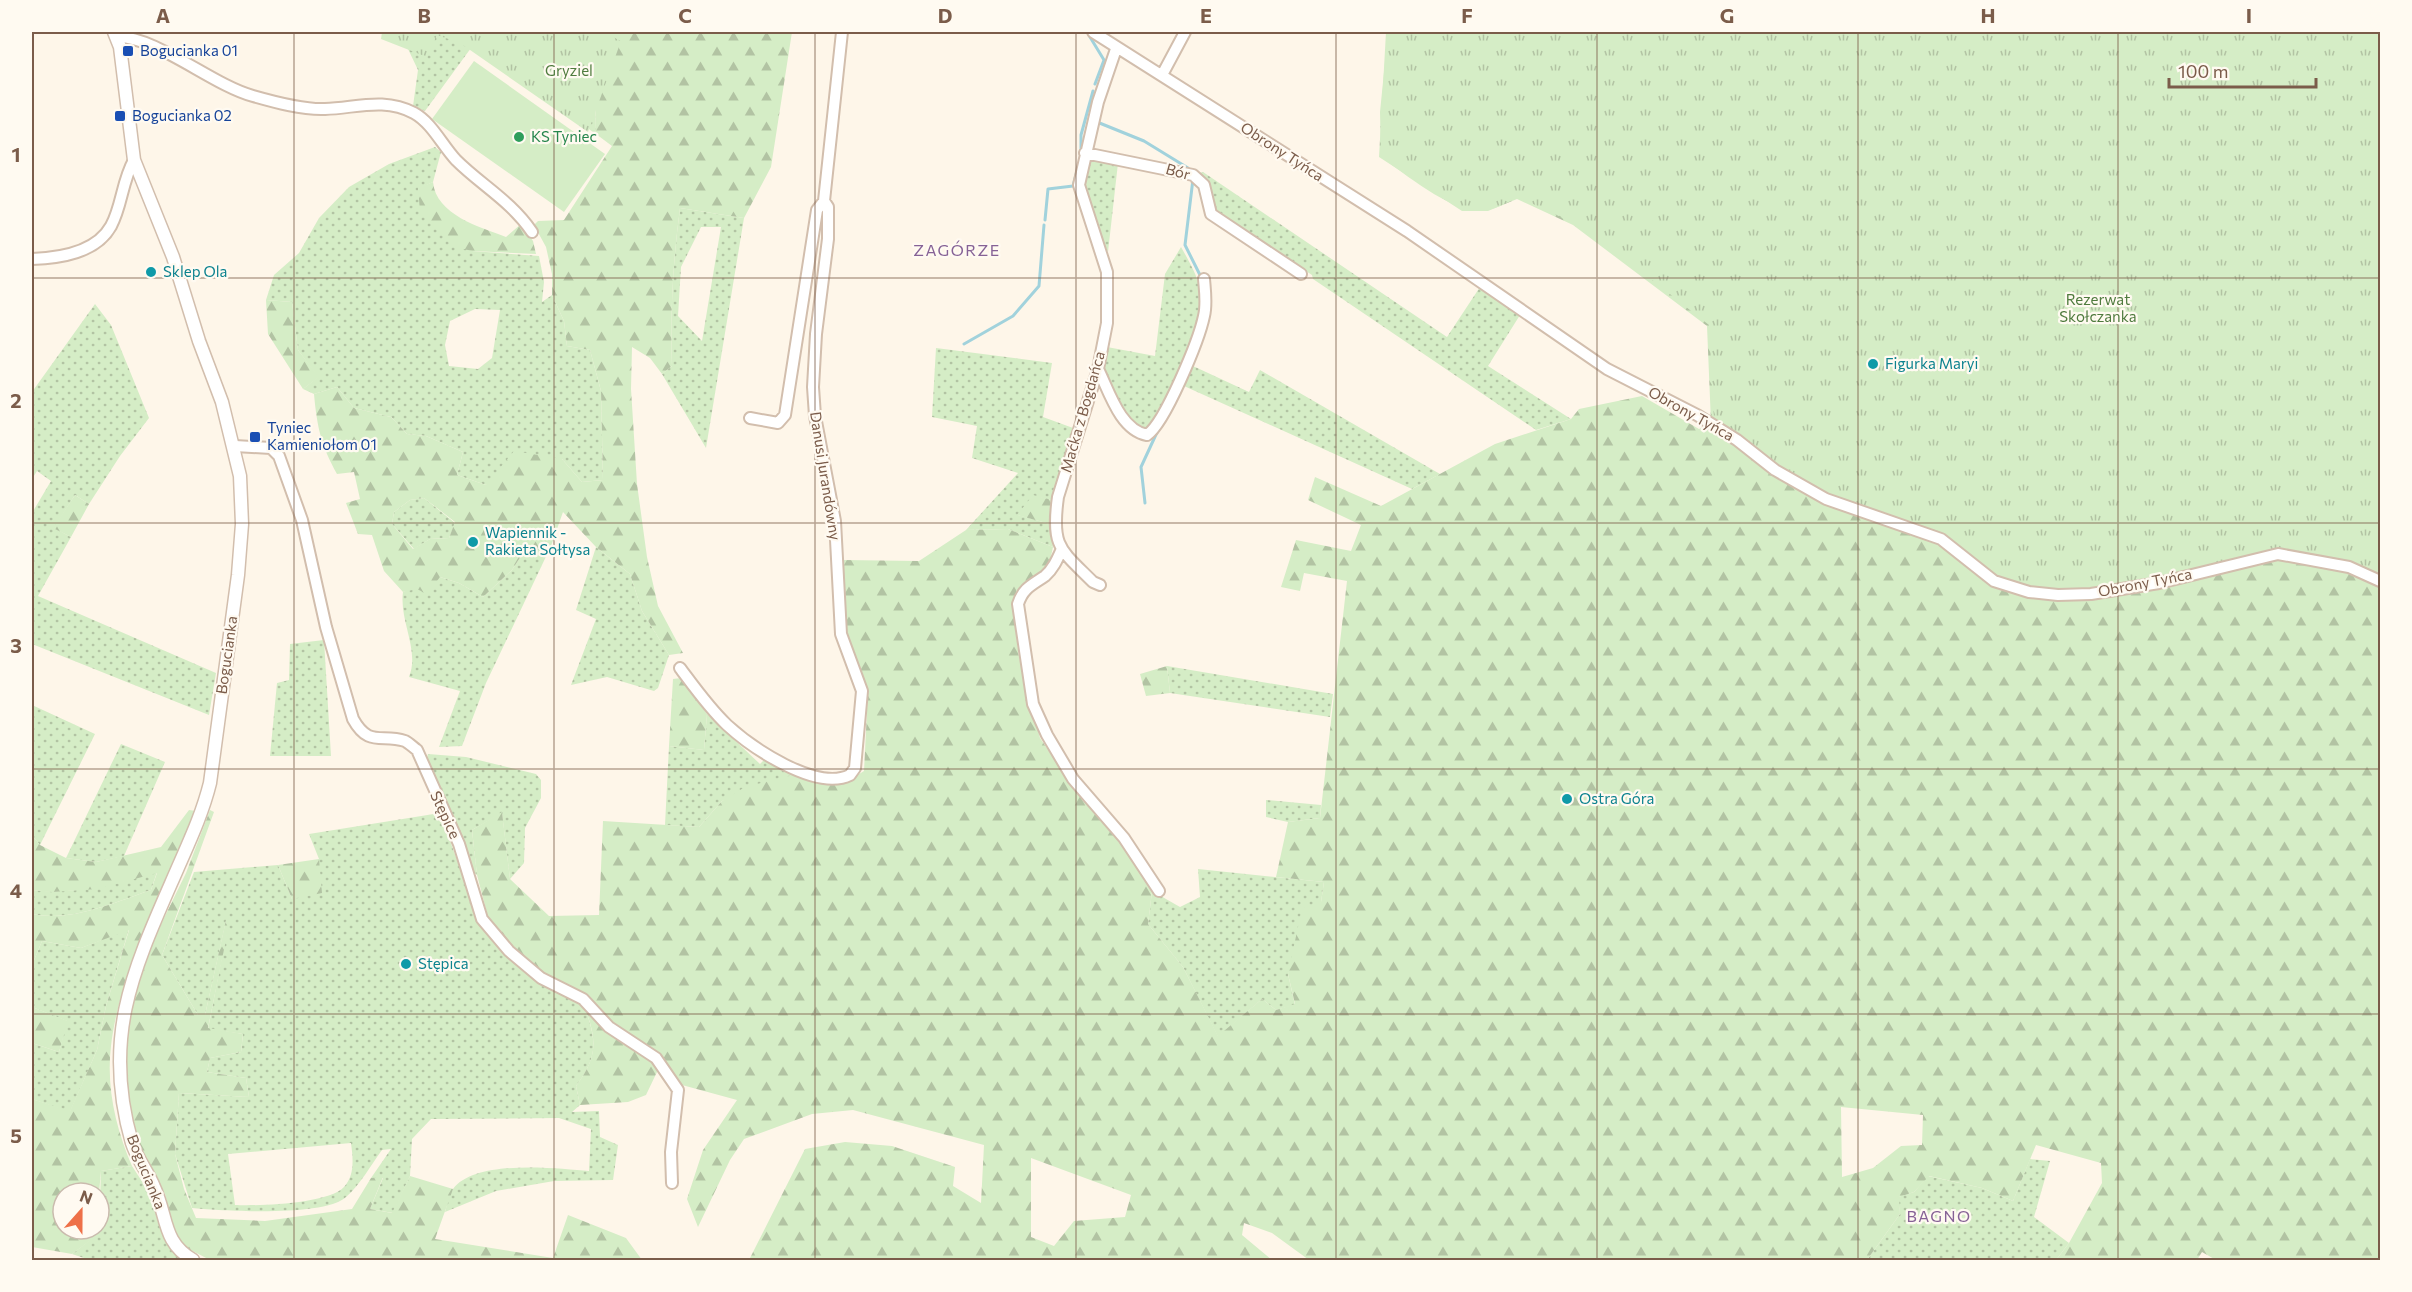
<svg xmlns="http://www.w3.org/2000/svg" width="2412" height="1292" font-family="Commissioner,sans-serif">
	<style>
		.grass { fill: url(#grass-dots); fill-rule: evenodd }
		.forest { fill: url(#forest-firs); fill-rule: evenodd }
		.park { fill: url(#park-tufts) }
		.pitch { fill: #d5edc6 }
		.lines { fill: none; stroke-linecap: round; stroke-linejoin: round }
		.stream { stroke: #a1d2dc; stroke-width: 3 }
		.minor-casing { stroke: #d2bead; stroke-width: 14 }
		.tertiary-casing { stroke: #d2bead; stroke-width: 15 }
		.minor { stroke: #fff; stroke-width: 10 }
		.tertiary { stroke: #fff; stroke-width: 12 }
		.grid { fill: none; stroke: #7b5c4a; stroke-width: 1.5; stroke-opacity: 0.55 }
		.transit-dot { fill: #1a4fb4; stroke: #fffaf1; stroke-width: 2 }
		.leisure-dot { fill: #2e9e5b; stroke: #fffaf1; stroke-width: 2 }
		.culture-dot { fill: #0f9aa8; stroke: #fffaf1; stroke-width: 2 }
		.labels { text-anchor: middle; stroke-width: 4.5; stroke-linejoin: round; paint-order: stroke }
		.transit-label { font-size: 15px; fill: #164399; stroke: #fffaf1; text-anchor: start }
		.park-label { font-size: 15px; fill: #4f7b3e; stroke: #fffaf1 }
		.leisure-label { font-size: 15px; fill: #27864d; stroke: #fffaf1; text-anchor: start }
		.street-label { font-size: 15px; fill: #7b5c4a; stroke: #fffaf1 }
		.culture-label { font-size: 15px; fill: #0d838f; stroke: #fffaf1; text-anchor: start }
		.neighbourhood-label { font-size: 16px; letter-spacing: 1.5px; fill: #866296; stroke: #fffaf1 }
		.neatline { fill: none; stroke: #7b5c4a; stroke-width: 2 }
		.grid-label { font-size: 20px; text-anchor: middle; font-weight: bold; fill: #7b5c4a }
	</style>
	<defs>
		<pattern id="grass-dots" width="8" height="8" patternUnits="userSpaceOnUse" patternTransform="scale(1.5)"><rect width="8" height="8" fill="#d5edc6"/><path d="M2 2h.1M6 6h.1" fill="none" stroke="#b2c3a3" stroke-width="1.8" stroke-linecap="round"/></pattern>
		<pattern id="forest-firs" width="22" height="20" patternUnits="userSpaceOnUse" patternTransform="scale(1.5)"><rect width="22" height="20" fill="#d5edc6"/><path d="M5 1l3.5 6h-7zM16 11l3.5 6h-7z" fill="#b2c3a3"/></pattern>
		<pattern id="park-tufts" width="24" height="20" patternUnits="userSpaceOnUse" patternTransform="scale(1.5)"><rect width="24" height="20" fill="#d5edc6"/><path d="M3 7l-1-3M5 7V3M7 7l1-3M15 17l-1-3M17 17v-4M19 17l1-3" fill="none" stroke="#b2c3a3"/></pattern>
	</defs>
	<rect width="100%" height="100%" fill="#fef6e9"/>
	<!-- grass -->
	<path class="grass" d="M400 32H454L595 85 596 134 471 48 425 111 413 106 418 70Z
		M435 147 441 152 433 182 418 189 472 251 539 256 544 282 542 302 552 295 564 321 567 346 590 350 601 391 603 480 582 482 562 459 486 485 457 475 463 452 426 436 407 434 391 417 354 408 337 387 314 394 303 389 318 377 298 350 292 302 266 300 274 275 299 253 319 218 349 187 389 164ZM475 309 500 310 492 358 478 369 449 366 445 345 450 321Z
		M1099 158 1118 163 1108 252C1093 218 1080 197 1089 160Z
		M1203 172 1447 337 1480 287 1520 315 1488 366 1571 419 1536 430 1313 279 1312 275 1215 212 1211 189 1199 173Z
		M680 208 744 218 706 448 662 374 672 366C670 312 673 261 680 208ZM701 227H721L702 341 678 316 681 267Z
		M1181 247C1190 263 1200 279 1201 298 1203 325 1166 409 1148 430 1123 428 1113 390 1104 370L1102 361 1107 347 1155 356 1165 274Z
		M95 304 111 325 149 418 120 456 89 504 75 495 54 528 71 537 38 596 216 673 209 715 32 644V513L51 481 37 471 32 479V392Z
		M936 348 1052 363 1043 417 1073 428 1052 500 1033 496 1018 515 1050 524 1053 547 1008 529 966 530 1018 473 972 458 977 426 932 417Z
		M1193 366 1249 392 1260 370 1440 474 1412 489 1184 386Z
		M424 498 455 523 449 538 430 539 414 549 392 524 394 512 410 500Z
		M551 546 486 683 462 746 439 747 460 691 409 677C420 650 399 621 403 592L440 577 459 583 483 597 512 570 525 550Z
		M596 547 630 574 642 611 669 655 658 688 654 691 607 677 571 685 596 619 576 610Z
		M324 640 331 756H270L277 683 289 680 290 644Z
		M1167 666 1333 694 1330 717 1170 693Z
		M32 705 95 734 40 845 32 835Z
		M707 714 760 764 766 758 797 774 722 801 699 827 665 825 669 746 704 750Z
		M121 744 165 762 124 856 96 862 66 858Z
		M428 754 466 757 536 774 541 780V798L525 828 524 863 510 879 502 813 472 830 477 875 469 870 426 761Z
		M1266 800 1321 805 1320 818 1288 822 1266 817Z
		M440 813 479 921 510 957 583 1001C595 1038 601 1053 576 1086L580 1105 572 1112 599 1111 600 1137 618 1145 613 1180 554 1181 496 1191 445 1212C447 1205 449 1195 453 1189 475 1159 556 1168 589 1171L591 1129 559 1118 431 1119 412 1139 410 1176 393 1213 370 1209 383 1178H371L391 1149 382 1150C371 1165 360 1185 346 1197 325 1217 222 1211 192 1208L175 1154 179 1093 249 1097 246 1078 207 1072 210 1058 241 1052 243 1034 208 1029 229 921H226L205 1015H198L162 955 194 872 278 865 292 899 319 859 309 834ZM351 1143C353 1158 355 1175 344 1187 328 1204 258 1206 235 1205L228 1154Z
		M1198 869 1324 882 1321 902 1288 974 1295 1005 1276 1010 1262 999 1218 1037 1183 967 1148 924 1152 891 1180 907 1200 897Z
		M157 872 151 890C113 903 72 922 32 914V890C76 895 115 884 157 872Z
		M129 929 106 1006 97 1050 70 1112 32 1099V1043L59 1052 67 1021 32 1007V965L42 941 81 948Z
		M2030 1159 2050 1161 2034 1217 2069 1243 2056 1260H1867L1900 1214 1898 1197 1914 1192 1928 1176 1982 1188 2013 1201Z
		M132 1166 154 1200 166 1240 179 1259 90 1260 72 1254 94 1237 95 1229H99L101 1171Z"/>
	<!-- forest -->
	<path class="forest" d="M549 32H792L771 167 744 218 680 208C673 261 670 313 672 366L662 374 650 358 632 347 631 389 637 484 647 557 658 606 683 653 669 655 642 611 630 574 596 547 563 512 551 546 525 550 512 570 483 597 459 583 440 577 427 594 417 589 403 592 384 571 372 535 358 534 346 503 360 499 354 472 337 474C321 445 317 427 314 394L337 387 354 408 391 417 407 434 426 436 463 452 457 475 486 485 514 451 562 459 582 482 603 480 601 391 590 350 567 346 564 321 552 295V274L546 247 534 225 538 221 564 220 612 146 596 134 595 85ZM424 498 455 522 449 538 430 539 413 549 392 524 394 512 410 500Z
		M1386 32H2380V1260H2216L2202 1252 2197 1260H2056L2069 1243 2102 1183 2101 1163 2036 1145 2013 1201 1982 1188 1929 1176 1914 1192 1899 1197 1900 1214 1867 1260H1309L1272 1233 1244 1223 1242 1235 1272 1260H749L805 1149 845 1142 892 1146 955 1167 953 1186 981 1203 984 1145 853 1110 812 1114 744 1139 730 1160 698 1227 687 1199 703 1150 737 1100 682 1085 673 1071 657 1072 646 1095 628 1102 580 1105 576 1086C604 1049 593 1031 579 991L542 973 509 943 488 917 477 875 472 830 502 812 510 879 549 916 599 915 603 821 699 827 722 801 745 787 797 774 843 784 864 771 868 691 859 665 841 634 843 560 919 561 966 530 1008 529 1053 547 1050 561 1038 574 1017 590 1012 603 1019 657 1040 738 1072 785 1117 838 1152 891 1148 924 1183 967 1218 1036 1262 999 1276 1010 1295 1004 1288 974 1302 908 1321 902 1324 882 1276 877 1288 822 1320 818 1347 581 1304 573 1300 591 1281 587 1296 540 1351 551 1361 525 1308 500 1315 477 1381 506 1495 444 1571 419 1579 409 1642 396 1699 429 1711 423 1707 326 1573 225 1517 199 1488 211H1462L1379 157ZM1841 1107 1923 1115 1922 1145 1901 1146 1873 1168 1842 1177ZM1031 1158 1131 1195 1125 1217 1074 1221 1054 1246 1031 1237Z
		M433 182C436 215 480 227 506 237L521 224 533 241 536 254 472 251 452 246 420 211 418 188Z
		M266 300 292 302 298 350 319 377 303 389 268 334Z
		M75 495 89 504 71 537 53 528Z
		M1033 495 1052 500 1050 524 1017 515Z
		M1167 666 1170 693 1146 696 1140 674Z
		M681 678 707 714 704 750 669 746 673 679Z
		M189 810 196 811C167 880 119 973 111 1046 106 1087 116 1129 132 1166L101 1171 99 1193H63V1229H95V1237L72 1254 32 1247V1099L70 1111 97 1050 106 1006 129 930 81 948 42 941 32 965V914C72 922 113 903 151 890L157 873 97 889 52 892 32 890V835L40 845 66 858 96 862 161 847Z
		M210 810 214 812 162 955 198 1015H205L226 920H230L208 1028 243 1034 241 1052 210 1058 207 1072 246 1078 249 1097 179 1093 175 1154 184 1189 196 1218 265 1221 352 1209 371 1178 383 1177 370 1209 392 1213 410 1176 453 1189 435 1239 553 1258 568 1215 626 1238 642 1260H256L208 1259 187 1248 175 1235 165 1194 132 1135 123 1047 143 961 186 873Z
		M319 859 322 893 292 899 278 865Z
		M32 1007 68 1021 59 1052 32 1043Z"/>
	<!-- park -->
	<path class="park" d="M382 32H603L621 41 588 132 460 43 437 35 427 57 381 39Z
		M1388 32H2380V578L2278 552 2238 558 2160 578 2104 589 2061 592 2030 588 1992 573 1943 538 1837 499 1783 472 1714 421 1709 325C1649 279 1589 222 1517 198 1508 202 1496 209 1487 210 1453 215 1407 175 1381 157L1380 112Z"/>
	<!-- pitch -->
	<path class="pitch" d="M474 61 605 154 564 212 432 119Z"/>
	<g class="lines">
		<!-- stream -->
		<path class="stream" d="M1090 37 1104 60 1095 84
			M1097 122 1144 141 1188 168
			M1081 153V135L1093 91
			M1193 179 1185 245 1200 275
			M1045 220 1048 189 1073 186 1077 171
			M964 344 1013 316 1039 286 1044 225
			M1145 503 1141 467 1159 428"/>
		<defs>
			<path id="minor" d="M1093 32 1407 231 1607 369 1697 415 1737 440 1775 470 1826 499 1941 539 1994 581 2029 592 2058 595 2091 594 2159 583 2278 554 2349 567 2380 581
				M117 37C156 36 212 85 253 96 274 102 303 110 325 109 356 108 384 97 414 113 432 123 442 145 456 160 481 185 511 201 532 232
				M1162 75 1185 32
				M1085 153 1193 175 1204 185 1211 214 1301 274
				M32 259C60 258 96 253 111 226 122 206 122 181 134 160
				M1098 369C1109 391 1120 430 1147 435 1165 423 1199 340 1204 316 1207 304 1205 291 1204 279
				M750 418 778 423 785 415 817 210 824 201
				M235 446 271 448 279 456 302 520 326 627 353 719C369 748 382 733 405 741 409 743 414 748 417 750L459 844 482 919 509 951 541 978 583 999 609 1027 656 1058 678 1090 671 1152 672 1183
				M1061 551C1057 560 1053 569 1045 576 1032 585 1023 588 1018 604L1033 704 1047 735 1073 779 1124 838 1159 891
				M1100 585 1093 582C1060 549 1051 547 1058 497L1098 369 1107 323V272L1079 185 1098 102 1116 49
				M680 668C695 688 709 708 727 725 751 747 816 792 850 775L855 768 862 691 841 634 835 521 815 416 813 387 816 334 828 239V207L824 201 842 32"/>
			<path id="tertiary" d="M114 32 120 47 134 160 173 257 199 341 222 402 240 476 242 524 238 575 210 783C202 815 189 842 176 872 134 968 101 1036 132 1143 137 1159 148 1172 154 1187 168 1217 162 1242 193 1260"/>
		</defs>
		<!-- minor casing -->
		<use href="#minor" class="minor-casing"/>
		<!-- tertiary casing -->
		<use href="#tertiary" class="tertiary-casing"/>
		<!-- minor -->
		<use href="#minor" class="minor"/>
		<!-- tertiary -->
		<use href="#tertiary" class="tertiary"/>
	</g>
	<!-- grid -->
	<path class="grid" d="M294 32V1260M554 32V1260M815 32V1260M1076 32V1260M1336 32V1260M1597 32V1260M1858 32V1260M2118 32V1260M32 278H2380M32 523H2380M32 769H2380M32 1014H2380"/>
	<!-- markers -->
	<g class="transit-dot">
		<rect x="122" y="45" width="12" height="12" rx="3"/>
		<rect x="114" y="110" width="12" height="12" rx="3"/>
		<rect x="249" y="431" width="12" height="12" rx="3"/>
	</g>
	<circle class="leisure-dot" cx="519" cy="137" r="6"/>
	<g class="culture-dot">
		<circle cx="151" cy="272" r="6"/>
		<circle cx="1873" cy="364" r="6"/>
		<circle cx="473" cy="542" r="6"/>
		<circle cx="1567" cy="799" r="6"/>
		<circle cx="406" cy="964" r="6"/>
	</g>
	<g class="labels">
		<!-- transit labels -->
		<g class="transit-label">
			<text x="140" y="56">Bogucianka 01</text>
			<text x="132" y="121">Bogucianka 02</text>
			<text x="267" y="433">Tyniec<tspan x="267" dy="17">Kamieniołom 01</tspan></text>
		</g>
		<!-- park labels -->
		<g class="park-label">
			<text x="569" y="76">Gryziel</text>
			<text x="2098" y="305">Rezerwat<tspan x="2098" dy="17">Skołczanka</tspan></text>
		</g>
		<!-- leisure labels -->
		<g class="leisure-label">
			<text x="531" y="142">KS Tyniec</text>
		</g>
		<!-- street labels -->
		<g class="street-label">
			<text transform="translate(1282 152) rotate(33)" y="5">Obrony Tyńca</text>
			<text transform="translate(1178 172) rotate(16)" y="5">Bór</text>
			<text transform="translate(1083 412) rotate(-74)" y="5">Maćka z Bogdańca</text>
			<text transform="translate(1691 414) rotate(29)" y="5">Obrony Tyńca</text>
			<text transform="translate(825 476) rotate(81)" y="5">Danusi Jurandówny</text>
			<text transform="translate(2145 583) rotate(-11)" y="5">Obrony Tyńca</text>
			<text transform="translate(227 655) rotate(-82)" y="5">Bogucianka</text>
			<text transform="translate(445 815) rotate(65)" y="5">Stępice</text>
			<text transform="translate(146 1172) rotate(68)" y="5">Bogucianka</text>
		</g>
		<!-- culture labels -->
		<g class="culture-label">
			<text x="163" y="277">Sklep Ola</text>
			<text x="1885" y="369">Figurka Maryi</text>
			<text x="485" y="538">Wapiennik -<tspan x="485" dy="17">Rakieta Sołtysa</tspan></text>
			<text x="1579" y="804">Ostra Góra</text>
			<text x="418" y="969">Stępica</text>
		</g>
		<!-- neighbourhood labels -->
		<g class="neighbourhood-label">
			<text x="957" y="256">ZAGÓRZE</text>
			<text x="1939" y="1222">BAGNO</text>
		</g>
	</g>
	<!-- border -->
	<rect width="2412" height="1292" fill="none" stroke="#fffaf1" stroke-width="66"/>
	<!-- north arrow -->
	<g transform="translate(81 1211) rotate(21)"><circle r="28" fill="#fffaf1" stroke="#cabbae" stroke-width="1.5"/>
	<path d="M0-4.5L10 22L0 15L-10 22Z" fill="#ee7048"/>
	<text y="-9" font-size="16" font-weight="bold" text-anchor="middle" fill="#7b5c4a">N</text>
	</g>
	<!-- scale -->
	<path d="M2169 78v9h147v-9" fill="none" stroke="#7b5c4a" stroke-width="3"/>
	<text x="2178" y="78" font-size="18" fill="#7b5c4a" stroke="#fffaf1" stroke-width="4.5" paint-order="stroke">100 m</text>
	<rect x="33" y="33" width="2346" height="1226" class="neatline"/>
	<g class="grid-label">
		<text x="163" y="23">A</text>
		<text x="424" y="23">B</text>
		<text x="685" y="23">C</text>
		<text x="945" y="23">D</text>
		<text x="1206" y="23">E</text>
		<text x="1467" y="23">F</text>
		<text x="1727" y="23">G</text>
		<text x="1988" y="23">H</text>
		<text x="2249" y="23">I</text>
		<text x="16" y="162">1</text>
		<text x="16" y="408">2</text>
		<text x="16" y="653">3</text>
		<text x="16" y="898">4</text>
		<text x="16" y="1143">5</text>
	</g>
</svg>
